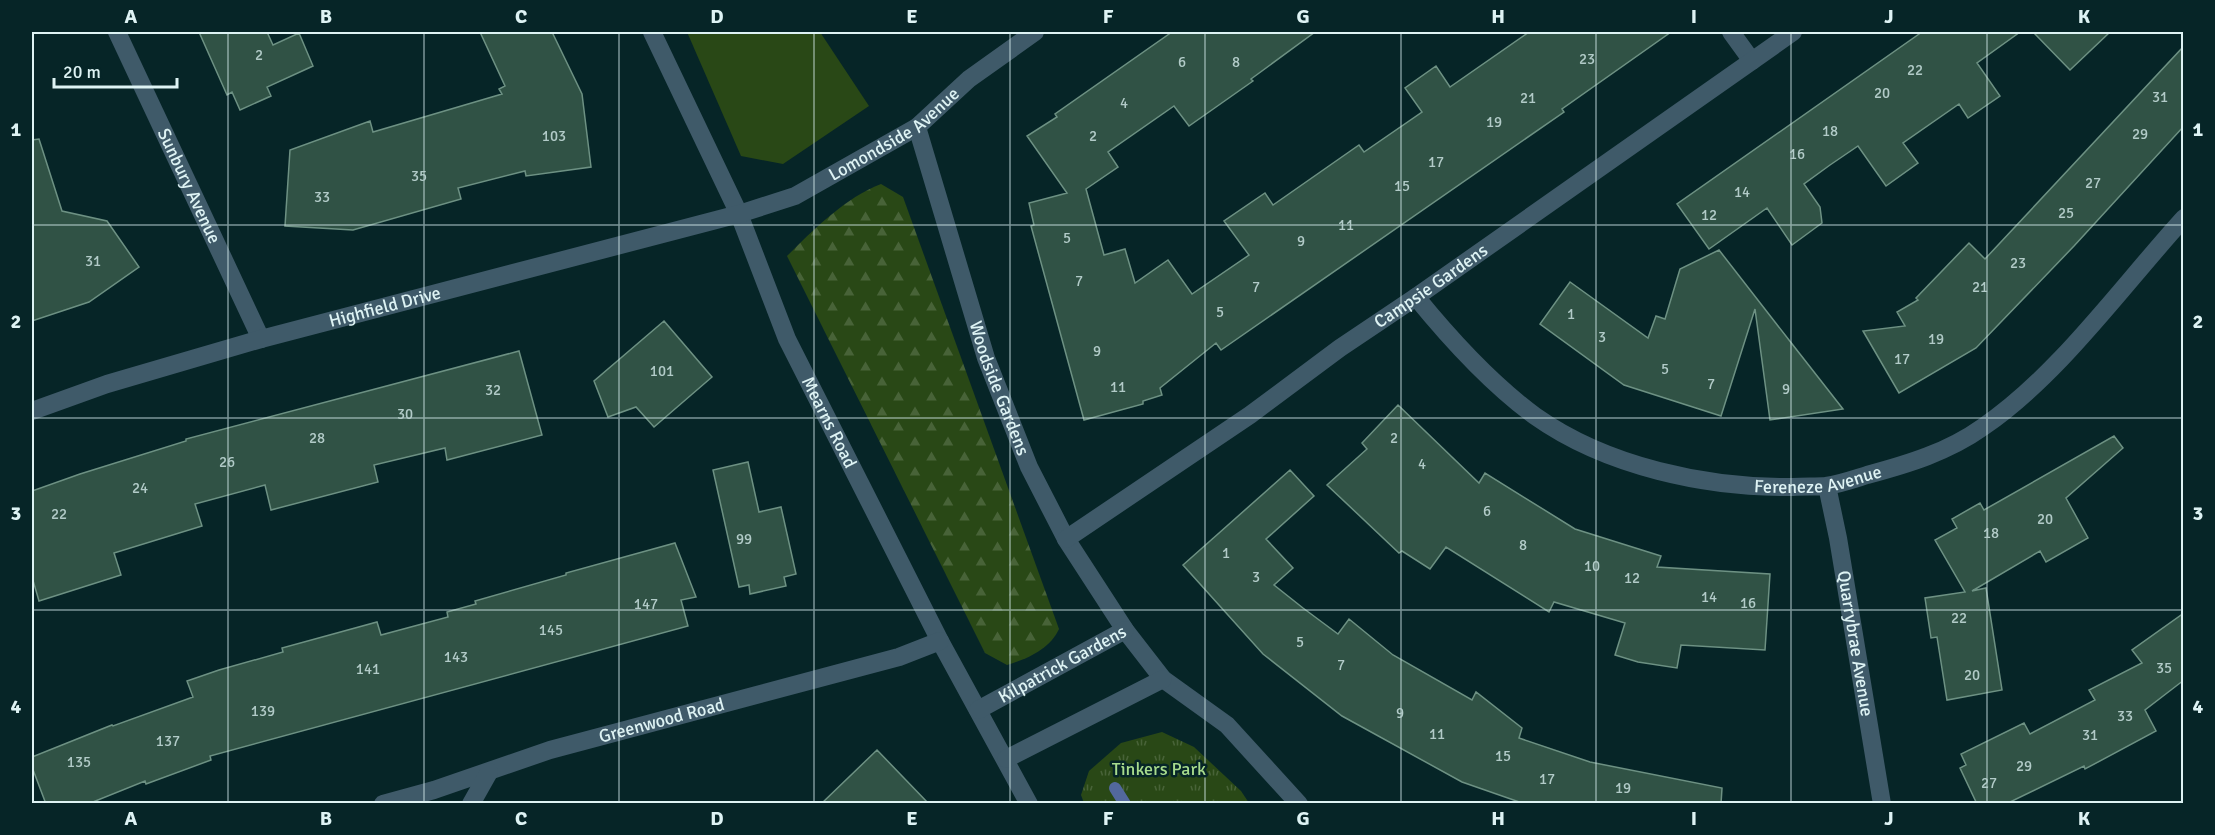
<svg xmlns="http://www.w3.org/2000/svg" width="2215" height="835" font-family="Signika,sans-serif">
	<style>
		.grass { fill: #294816 }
		.forest { fill: url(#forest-firs) }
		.park { fill: url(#park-tufts) }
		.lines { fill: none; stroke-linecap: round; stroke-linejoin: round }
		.stream { stroke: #52689d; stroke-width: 12 }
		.building { fill: #305245; stroke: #6d9183; stroke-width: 1.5 }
		.minor { stroke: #3f5a69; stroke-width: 18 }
		.grid { fill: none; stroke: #def3f4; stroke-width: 1.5; stroke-opacity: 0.55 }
		.labels { text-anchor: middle; stroke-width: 5; stroke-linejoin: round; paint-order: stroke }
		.number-label { font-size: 15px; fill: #b2cbc8 }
		.street-label { font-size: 18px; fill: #def3f4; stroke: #062527 }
		.park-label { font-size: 18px; fill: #a8dc8d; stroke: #062527 }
		.neatline { fill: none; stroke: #def3f4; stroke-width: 2 }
		.grid-label { font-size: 20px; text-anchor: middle; font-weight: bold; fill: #def3f4 }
	</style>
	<defs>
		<pattern id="forest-firs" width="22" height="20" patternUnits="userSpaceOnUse" patternTransform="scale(1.5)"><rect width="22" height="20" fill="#294816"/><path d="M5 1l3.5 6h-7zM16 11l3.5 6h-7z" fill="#486338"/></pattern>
		<pattern id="park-tufts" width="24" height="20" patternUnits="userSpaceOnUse" patternTransform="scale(1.5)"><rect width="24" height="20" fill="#294816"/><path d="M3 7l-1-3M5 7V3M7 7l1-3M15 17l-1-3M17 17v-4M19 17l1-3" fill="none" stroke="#486338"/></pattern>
	</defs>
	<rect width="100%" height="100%" fill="#062527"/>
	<!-- grass -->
	<path class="grass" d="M687 32H820L869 106 783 164 741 156Z"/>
	<!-- forest -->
	<path class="forest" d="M881 184 903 197 1059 629C1050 649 1027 659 1007 665L985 653 787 256C814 229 845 198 881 184Z"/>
	<!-- park -->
	<path class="park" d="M1162 732 1194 747 1241 791 1249 803H1084L1081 795 1089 771 1121 743Z"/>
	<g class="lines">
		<!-- stream -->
		<path class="stream" d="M1115 788 1125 804"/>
	</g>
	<!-- building -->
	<path class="building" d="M199 32H267L273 45 299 33 313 66 267 87 271 96 240 110 232 92 227 95Z
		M480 32H552L582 94 591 167 526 176 525 171 458 188 461 199 353 230 285 226 290 150 370 121 373 132 502 94 499 89 505 86Z
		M1172 32H1315L1251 79 1253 81 1189 126 1174 106 1108 152 1118 167 1086 189 1104 255 1125 249 1135 283 1168 260 1192 294 1249 255 1224 221 1265 193 1273 205 1359 145 1364 152 1422 112 1405 88 1436 66 1450 87 1529 32H1671L1562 109 1564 112 1221 350 1216 343 1160 388 1162 395 1143 401V404L1084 420 1031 226 1034 225 1029 203 1067 193 1027 136 1057 117 1055 114Z
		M1922 32H2020L1977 63 2000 96 1968 118 1959 104 1903 143 1918 163 1886 186 1858 146 1830 165 1804 184 1820 207 1822 223 1792 245 1767 208 1709 249 1677 204Z
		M2033 32H2110L2070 70Z
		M2184 46V126L2074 246 1976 348 1899 393 1863 331 1905 326 1897 312 1918 300 1916 298 1969 243 1985 259Z
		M39 139 62 211 107 221 139 267 89 302 32 321V140Z
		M1719 250 1789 340 1843 409 1770 420 1755 309 1721 416 1624 385 1540 324 1570 282 1648 338 1656 316 1665 319 1680 269Z
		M664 321 712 377 654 427 636 407 608 417 594 381Z
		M519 351 542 435 447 460 445 448 374 465 378 482 271 510 265 485 195 504 202 526 114 553 121 575 39 601 32 577V491L80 474 186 441V439Z
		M1398 405 1479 483 1485 473 1575 529 1661 556 1657 567 1770 574 1765 650 1681 645 1677 668 1638 662 1615 655 1625 623 1554 602 1549 612 1446 547 1430 569 1402 551 1399 553 1327 485 1367 449 1362 443Z
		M2114 436 2123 448 2066 498 2088 538 2046 562 2040 551 1972 591 1986 588 2002 690 1947 700 1937 637 1931 638 1925 598 1965 592 1935 540 1957 528 1952 519 1980 503 1984 510Z
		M748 462 759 512 781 507 796 574 784 577 786 586 750 594 749 585 739 587 713 470Z
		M1290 470 1314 496 1266 539 1293 568 1274 585 1303 608 1338 634 1349 619 1393 655 1472 700 1476 692 1522 728 1519 738 1590 762 1722 788 1721 804H1525L1462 782 1342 716 1263 654 1183 565Z
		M675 543 696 597 681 600 688 626 210 756 211 760 146 784 145 781 88 804H46L32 767V757L112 725 113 726 193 697 187 681 219 670 283 652 282 648 377 622 381 635 448 617 447 612 476 604 475 601 566 575V573Z
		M2184 613V680L2145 710 2156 731 2085 769 2084 766 2006 804H1977L1960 768 1966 765 1961 754 2024 723 2030 734 2095 700 2089 690 2142 663 2132 650Z
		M877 750 929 804H821Z"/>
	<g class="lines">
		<!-- minor -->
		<g class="minor">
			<path id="s1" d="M117 32 261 339"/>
			<path id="s2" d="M652 32 739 214 787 339 940 641 1029 804"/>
			<path d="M1731 32 1752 61"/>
			<path id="s3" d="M917 127 986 358 1029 467 1066 539 1125 630 1163 679 1227 725 1299 804"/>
			<path id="s4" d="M1416 297C1451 340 1490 383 1535 416 1607 467 1707 488 1793 487 1804 486 1816 487 1826 486 1840 484 1854 479 1867 475 1908 464 1948 452 1983 427 2059 375 2122 286 2184 218"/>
			<path id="s5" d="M32 411 107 384 261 339 739 214 795 196 917 127 969 79 1035 32"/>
			<path id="s6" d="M1827 486 1838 538 1882 804"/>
			<path id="s7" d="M1066 539 1250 415 1340 348 1416 297 1793 32"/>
			<path id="s8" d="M978 710 1125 630"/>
			<path d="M1006 759 1163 679"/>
			<path id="s9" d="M383 804 434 790 550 750 899 657 940 641"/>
			<path d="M471 804 489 772"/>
		</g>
	</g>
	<!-- grid -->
	<path class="grid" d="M228 32V804M424 32V804M619 32V804M814 32V804M1010 32V804M1205 32V804M1401 32V804M1596 32V804M1791 32V804M1987 32V804M32 225H2184M32 418H2184M32 610H2184"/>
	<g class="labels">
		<!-- number labels -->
		<g class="number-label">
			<text x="259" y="60">2</text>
			<text x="1587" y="64">23</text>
			<text x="1182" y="67">6</text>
			<text x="1236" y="67">8</text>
			<text x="1915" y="75">22</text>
			<text x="1882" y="98">20</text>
			<text x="2160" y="102">31</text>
			<text x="1528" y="103">21</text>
			<text x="1124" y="108">4</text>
			<text x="1494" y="127">19</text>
			<text x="1830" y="136">18</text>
			<text x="2140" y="139">29</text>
			<text x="554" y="141">103</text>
			<text x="1093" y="141">2</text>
			<text x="1797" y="159">16</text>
			<text x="1436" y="167">17</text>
			<text x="419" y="181">35</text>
			<text x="2093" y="188">27</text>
			<text x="1402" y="191">15</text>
			<text x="1742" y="197">14</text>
			<text x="322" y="202">33</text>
			<text x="2066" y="218">25</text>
			<text x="1709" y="220">12</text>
			<text x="1346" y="230">11</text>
			<text x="1067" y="243">5</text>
			<text x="1301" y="246">9</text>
			<text x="93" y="266">31</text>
			<text x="2018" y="268">23</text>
			<text x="1079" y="286">7</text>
			<text x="1256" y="292">7</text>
			<text x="1980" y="292">21</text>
			<text x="1220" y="317">5</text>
			<text x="1571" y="319">1</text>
			<text x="1602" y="342">3</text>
			<text x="1936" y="344">19</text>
			<text x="1097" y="356">9</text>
			<text x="1902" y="364">17</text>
			<text x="1665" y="374">5</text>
			<text x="662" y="376">101</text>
			<text x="1711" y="389">7</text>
			<text x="1118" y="392">11</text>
			<text x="1786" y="394">9</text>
			<text x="493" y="395">32</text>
			<text x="405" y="419">30</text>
			<text x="317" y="443">28</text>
			<text x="1394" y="443">2</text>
			<text x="227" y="467">26</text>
			<text x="1422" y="469">4</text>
			<text x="140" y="493">24</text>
			<text x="1487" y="516">6</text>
			<text x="59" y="519">22</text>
			<text x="2045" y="524">20</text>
			<text x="1991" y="538">18</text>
			<text x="744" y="544">99</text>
			<text x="1523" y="550">8</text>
			<text x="1226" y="558">1</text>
			<text x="1592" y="571">10</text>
			<text x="1256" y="582">3</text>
			<text x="1632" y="583">12</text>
			<text x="1709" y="602">14</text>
			<text x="1748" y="608">16</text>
			<text x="646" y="609">147</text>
			<text x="1959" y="623">22</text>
			<text x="551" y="635">145</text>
			<text x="1300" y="647">5</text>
			<text x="456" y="662">143</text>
			<text x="1341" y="670">7</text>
			<text x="2164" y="673">35</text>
			<text x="368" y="674">141</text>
			<text x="1972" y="680">20</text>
			<text x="263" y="716">139</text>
			<text x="1400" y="718">9</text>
			<text x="2125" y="721">33</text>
			<text x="1437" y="739">11</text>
			<text x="2090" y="740">31</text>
			<text x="168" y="746">137</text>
			<text x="1503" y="761">15</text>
			<text x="79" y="767">135</text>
			<text x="2024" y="771">29</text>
			<text x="1547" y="784">17</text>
			<text x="1989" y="788">27</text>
			<text x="1623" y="793">19</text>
		</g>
		<!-- street labels -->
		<g class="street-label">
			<text dy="6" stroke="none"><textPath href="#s5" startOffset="910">Lomondside Avenue</textPath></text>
			<text dy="6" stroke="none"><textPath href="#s1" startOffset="170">Sunbury Avenue</textPath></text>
			<text dy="6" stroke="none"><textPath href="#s7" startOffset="444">Campsie Gardens</textPath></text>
			<text dy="6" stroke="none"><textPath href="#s5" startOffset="368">Highfield Drive</textPath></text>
			<text dy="6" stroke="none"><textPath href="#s3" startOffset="274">Woodside Gardens</textPath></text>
			<text dy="6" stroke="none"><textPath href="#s2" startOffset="429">Mearns Road</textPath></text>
			<text dy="6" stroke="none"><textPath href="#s4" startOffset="466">Fereneze Avenue</textPath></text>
			<text dy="6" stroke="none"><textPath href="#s6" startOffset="160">Quarrybrae Avenue</textPath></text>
			<text dy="6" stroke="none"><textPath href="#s8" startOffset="96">Kilpatrick Gardens</textPath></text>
			<text dy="6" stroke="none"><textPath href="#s9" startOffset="291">Greenwood Road</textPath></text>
		</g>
		<!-- park labels -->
		<g class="park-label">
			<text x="1159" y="775">Tinkers Park</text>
		</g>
	</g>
	<!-- border -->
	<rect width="2215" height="835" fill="none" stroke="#062527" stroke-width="66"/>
	<!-- scale -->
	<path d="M54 78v9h123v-9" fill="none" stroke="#def3f4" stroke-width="3"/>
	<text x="63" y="78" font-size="18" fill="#def3f4" stroke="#062527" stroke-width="4.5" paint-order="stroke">20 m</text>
	<rect x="33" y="33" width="2149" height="769" class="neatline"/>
	<g class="grid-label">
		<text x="131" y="23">A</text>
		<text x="326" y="23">B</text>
		<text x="521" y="23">C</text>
		<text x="717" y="23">D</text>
		<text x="912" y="23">E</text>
		<text x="1108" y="23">F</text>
		<text x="1303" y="23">G</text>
		<text x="1498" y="23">H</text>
		<text x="1694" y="23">I</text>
		<text x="1889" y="23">J</text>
		<text x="2084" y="23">K</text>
		<text x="16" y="136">1</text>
		<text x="2198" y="136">1</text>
		<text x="16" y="328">2</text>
		<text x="2198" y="328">2</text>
		<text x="16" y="520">3</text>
		<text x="2198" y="520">3</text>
		<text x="16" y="713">4</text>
		<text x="2198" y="713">4</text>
		<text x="131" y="825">A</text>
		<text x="326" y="825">B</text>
		<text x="521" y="825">C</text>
		<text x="717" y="825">D</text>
		<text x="912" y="825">E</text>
		<text x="1108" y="825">F</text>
		<text x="1303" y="825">G</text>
		<text x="1498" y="825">H</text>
		<text x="1694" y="825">I</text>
		<text x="1889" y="825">J</text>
		<text x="2084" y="825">K</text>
	</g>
</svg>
